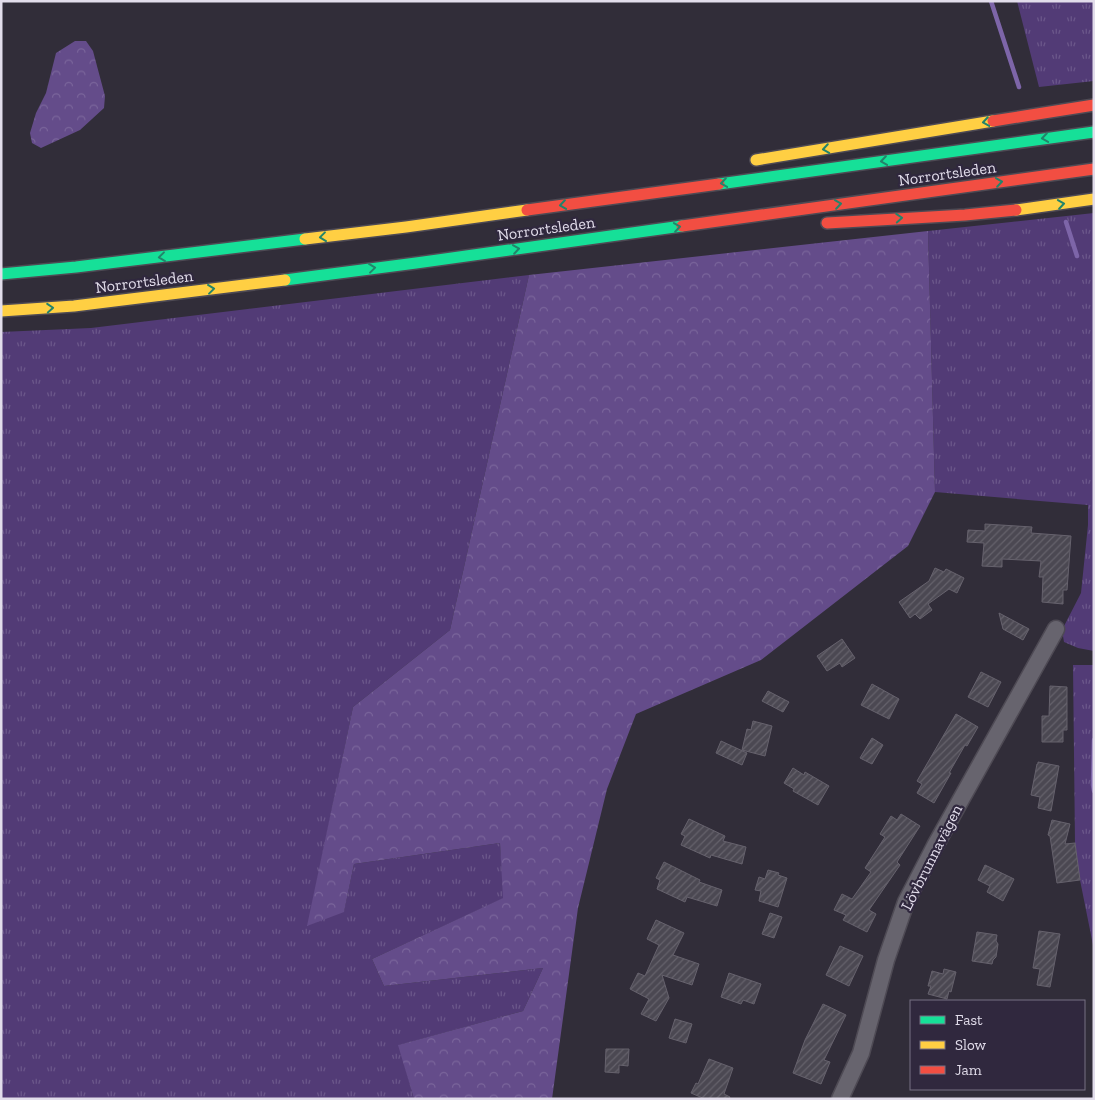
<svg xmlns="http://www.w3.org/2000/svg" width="1095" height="1100" font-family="'Zilla Slab',serif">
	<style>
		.grass { fill: url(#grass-tufts) }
		.forest { fill: url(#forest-crowns) }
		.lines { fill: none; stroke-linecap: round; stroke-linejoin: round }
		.stream { stroke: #7d65a8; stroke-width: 4.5 }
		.building { fill: url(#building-hatch); stroke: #66626d }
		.street-casing { stroke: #4e4a54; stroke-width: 19 }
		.fast-casing { stroke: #4e4a54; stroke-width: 14 }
		.slow-casing { stroke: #4e4a54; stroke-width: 14 }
		.jam-casing { stroke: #4e4a54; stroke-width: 14 }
		.street { stroke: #67646e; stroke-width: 16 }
		.fast { stroke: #16e098; stroke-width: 11 }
		.slow { stroke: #ffcf43; stroke-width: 11 }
		.jam { stroke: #f24e42; stroke-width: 11 }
		.oneway { stroke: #23846b }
		.labels { text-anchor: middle; stroke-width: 4.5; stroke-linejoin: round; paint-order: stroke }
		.street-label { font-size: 16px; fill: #e2ddeb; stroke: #30283e }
	</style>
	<defs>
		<pattern id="grass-tufts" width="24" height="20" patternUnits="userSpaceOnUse" patternTransform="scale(1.25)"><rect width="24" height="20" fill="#523b76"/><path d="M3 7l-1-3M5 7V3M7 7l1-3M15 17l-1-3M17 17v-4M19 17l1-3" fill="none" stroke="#6b578a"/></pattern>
		<pattern id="forest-crowns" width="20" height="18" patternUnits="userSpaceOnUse" patternTransform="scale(1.25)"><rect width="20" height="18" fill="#644c8a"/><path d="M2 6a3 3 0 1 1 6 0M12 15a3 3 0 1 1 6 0" fill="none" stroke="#7a659b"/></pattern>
		<pattern id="building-hatch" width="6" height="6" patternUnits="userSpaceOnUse" patternTransform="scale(1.25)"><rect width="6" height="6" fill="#4b4852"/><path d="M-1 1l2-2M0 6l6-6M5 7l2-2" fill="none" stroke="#65626b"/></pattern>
	</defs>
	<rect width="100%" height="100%" fill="#312d39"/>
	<!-- grass -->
	<path class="grass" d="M1017 1H1094V81L1039 87Z
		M1094 213V651L1078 648 1064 642 1062 630 1081 593 1088 525V505L935 492 928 231Z
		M529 275 450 630 353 707 308 925 344 911 354 864 500 843 504 898 372 959 384 986 543 968 523 1011 399 1045 414 1099H1V332L91 328Z
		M1073 665H1094V950L1080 880 1075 843Z"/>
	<!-- forest -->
	<path class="forest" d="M75 41H86L93 51 105 96 104 108 80 130 41 148 32 143 30 133 36 113 46 93 56 53Z
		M928 231 935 492 908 546 761 660 636 714 607 789 578 908 552 1099H414L398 1045 523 1011 543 968 384 986 372 959 503 898 500 843 354 864 344 912 307 926 353 707 450 630 529 275Z"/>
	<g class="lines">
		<!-- stream -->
		<path class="stream" d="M991 1 1019 87
			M1066 222 1077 256
			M1094 740 1093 785 1094 791"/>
	</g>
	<!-- building -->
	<path class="building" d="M985 524 1032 527 1031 533 1071 536 1067 590H1063V604L1042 602 1043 577H1039L1041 561 1002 559V567L982 566 984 543 967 542 968 530 985 531Z
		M935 568 944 572 946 569 964 578 957 593 949 589 928 604 932 610 920 619 915 614 910 618 899 602 929 581Z
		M999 613 1029 629 1023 640 1003 629Z
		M842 639 855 658 842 667 840 663 827 671 817 656Z
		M981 672 1001 682 988 707 968 697Z
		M872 684 899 699 889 719 861 705Z
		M1050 686 1067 687V730H1063V742H1042V716H1049Z
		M768 691 789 702 783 712 762 701Z
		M956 714 978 727 967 746 965 745 949 773H951L934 803 917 793 922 784 917 781Z
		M753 721 772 726 765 756 742 750 747 729 751 730Z
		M872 738 883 745 872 764 860 758Z
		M721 741 747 753 742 765 716 753Z
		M1038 762 1059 766 1051 811 1038 808 1040 797 1031 795 1037 764H1038Z
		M793 768 804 775 805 772 829 786 818 805 793 791 794 789 784 783Z
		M901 814 920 826 897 862 900 865 869 910 876 914 867 932 843 920 846 915 834 910 842 894 852 899 871 872 865 868 885 837 880 834 891 816 897 820Z
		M689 819 725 836 723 841 746 847 742 864 711 855 710 858 681 845 685 836 681 834Z
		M1052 820 1070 824 1065 844 1075 843 1080 880 1057 883 1050 836 1048 835Z
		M664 862 700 880 699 882 722 890 717 906 687 897 685 902 657 889 660 880 656 878Z
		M985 865 1014 879 1003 901 987 892 990 886 978 880Z
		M768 870 779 873 778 875 787 878 778 907 759 901 761 891 755 890 759 877 765 879Z
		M770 913 782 917 774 938 762 934Z
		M656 920 684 933 673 955 699 964 692 985 662 975 669 998 656 1021 641 1014 649 999 630 989 638 973 645 976 659 945 647 939Z
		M1039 931 1060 934 1050 987 1037 985 1040 969 1033 968Z
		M977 932 997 935 996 941 998 944 996 957 993 960 992 964 972 961Z
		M840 946 863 956 849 986 826 975Z
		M944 969 956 972 951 992 949 991 947 999 928 994 931 986H928L932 971 943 974Z
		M729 973 761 984 754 1004 743 1000 741 1004 721 997Z
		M823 1004 846 1015 824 1060 830 1062 821 1084 793 1073 805 1040Z
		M675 1019 692 1024 686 1043 669 1038Z
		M606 1049H629L628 1066 619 1065V1073L605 1072Z
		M709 1059 733 1068 724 1094 730 1097 729 1099H705L691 1093 696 1083 698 1084Z"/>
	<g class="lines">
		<defs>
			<path id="street" d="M840 1099 861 1053 886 960 906 902 935 846 1056 629"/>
			<path id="fast" d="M719 184 1094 132
				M1 274 76 267 305 239
				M285 280 416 263 682 226"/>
			<path id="slow" d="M756 160 993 121
				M1016 210 1094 199
				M305 239 406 227 527 210
				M1 311 74 306 285 280"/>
			<path id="jam" d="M993 121 1094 105
				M527 210 719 184
				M827 223 965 215 1016 210
				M682 226 1094 169"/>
		</defs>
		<!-- street casing -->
		<use href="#street" class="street-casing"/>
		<!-- fast casing -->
		<use href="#fast" class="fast-casing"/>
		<!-- slow casing -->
		<use href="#slow" class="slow-casing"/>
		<!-- jam casing -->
		<use href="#jam" class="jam-casing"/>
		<!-- street -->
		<use href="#street" class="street"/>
		<!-- fast -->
		<use href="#fast" class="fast"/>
		<!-- slow -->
		<use href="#slow" class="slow"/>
		<!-- jam -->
		<use href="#jam" class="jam"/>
	</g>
	<!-- one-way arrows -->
	<defs><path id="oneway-chevron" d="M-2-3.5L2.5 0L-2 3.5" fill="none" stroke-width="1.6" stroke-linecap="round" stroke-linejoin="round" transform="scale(1.25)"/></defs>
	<g class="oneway">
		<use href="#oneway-chevron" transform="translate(986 122) rotate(171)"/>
		<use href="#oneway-chevron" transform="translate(1045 138) rotate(172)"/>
		<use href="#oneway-chevron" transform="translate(826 149) rotate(171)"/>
		<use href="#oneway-chevron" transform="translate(884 161) rotate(172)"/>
		<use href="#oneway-chevron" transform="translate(999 182) rotate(-8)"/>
		<use href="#oneway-chevron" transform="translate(724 183) rotate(172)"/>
		<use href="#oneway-chevron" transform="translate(838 204) rotate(-8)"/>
		<use href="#oneway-chevron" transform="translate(1061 204) rotate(-8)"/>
		<use href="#oneway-chevron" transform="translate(563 205) rotate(172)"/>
		<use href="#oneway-chevron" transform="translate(899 218) rotate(-4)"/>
		<use href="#oneway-chevron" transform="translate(677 227) rotate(-8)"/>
		<use href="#oneway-chevron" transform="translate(323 237) rotate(173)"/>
		<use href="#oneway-chevron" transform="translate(516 249) rotate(-8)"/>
		<use href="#oneway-chevron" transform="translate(162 257) rotate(173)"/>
		<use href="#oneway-chevron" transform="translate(372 268) rotate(-7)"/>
		<use href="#oneway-chevron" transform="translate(211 289) rotate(-7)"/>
		<use href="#oneway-chevron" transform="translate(50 308) rotate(-4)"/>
	</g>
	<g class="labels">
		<!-- street labels -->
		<g class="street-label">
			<text transform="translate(947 173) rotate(-8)" y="6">Norrortsleden</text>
			<text transform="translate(546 228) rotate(-8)" y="6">Norrortsleden</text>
			<text transform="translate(144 281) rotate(-7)" y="6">Norrortsleden</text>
			<text transform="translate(931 857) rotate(-63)" y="6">Lövbrunnavägen</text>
		</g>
	</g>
	<!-- border -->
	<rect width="1095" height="1100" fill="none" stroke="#e2ddeb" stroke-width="5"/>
	<!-- legend -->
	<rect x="910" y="1000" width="175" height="90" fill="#30283e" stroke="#777083"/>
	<rect x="920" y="1016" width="25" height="8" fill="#16e098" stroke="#777083"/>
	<text x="955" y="1025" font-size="15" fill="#e2ddeb">Fast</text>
	<rect x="920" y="1041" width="25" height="8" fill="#ffcf43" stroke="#777083"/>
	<text x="955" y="1050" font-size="15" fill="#e2ddeb">Slow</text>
	<rect x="920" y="1066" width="25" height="8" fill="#f24e42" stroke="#777083"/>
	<text x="955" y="1075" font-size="15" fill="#e2ddeb">Jam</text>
</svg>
